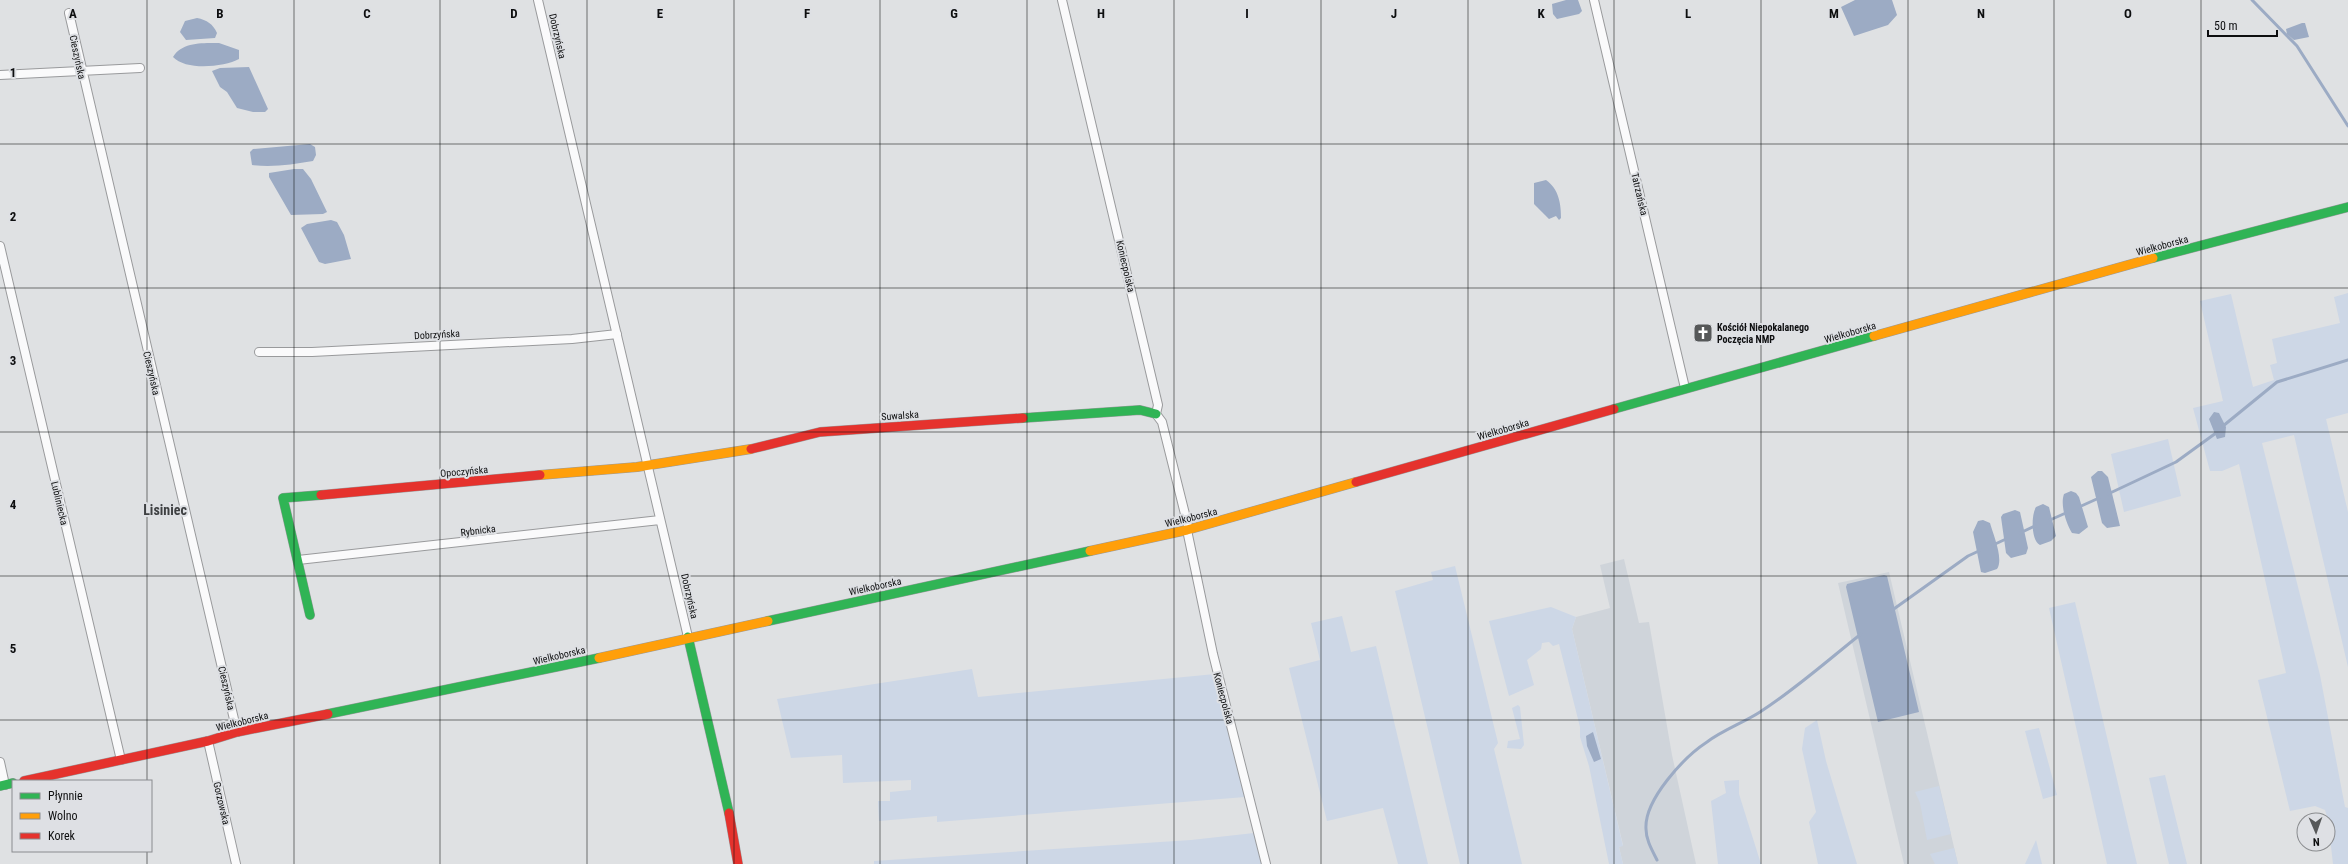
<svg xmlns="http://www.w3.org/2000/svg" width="2348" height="864" font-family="'Roboto Condensed',sans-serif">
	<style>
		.built { fill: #cfd4da }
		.green { fill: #cdd7e6 }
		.water { fill: #9cabc4 }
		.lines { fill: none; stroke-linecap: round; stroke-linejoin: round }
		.stream { stroke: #9cabc4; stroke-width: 3 }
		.street-casing { stroke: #999a9c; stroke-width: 10 }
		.fast-casing { stroke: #999a9c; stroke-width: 10 }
		.slow-casing { stroke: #999a9c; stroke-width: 10 }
		.jam-casing { stroke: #999a9c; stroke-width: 10 }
		.street { stroke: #fafafb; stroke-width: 8 }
		.fast { stroke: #30b455; stroke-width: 9 }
		.slow { stroke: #ff9f0a; stroke-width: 9 }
		.jam { stroke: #e5322d; stroke-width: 9 }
		.grid { fill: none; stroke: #0d0e0f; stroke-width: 1; stroke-opacity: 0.55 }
		.labels { text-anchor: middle; stroke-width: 4; stroke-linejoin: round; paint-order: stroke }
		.street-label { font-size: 10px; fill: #0d0e0f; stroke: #dee0e4 }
		.poi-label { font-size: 10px; font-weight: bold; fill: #0d0e0f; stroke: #dee0e4; text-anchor: start }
		.district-label { font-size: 14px; font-weight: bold; fill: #3e4042; stroke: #dee0e4 }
		.grid-label { font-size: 13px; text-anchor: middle; font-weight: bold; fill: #0d0e0f; stroke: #dee0e4; stroke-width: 4; stroke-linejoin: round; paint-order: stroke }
	</style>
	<rect width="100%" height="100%" fill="#dfe1e3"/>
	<!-- built -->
	<path class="built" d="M1624 559 1639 623 1649 622 1672 755 1696 864H1623L1619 847 1623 845 1572 629 1576 617 1610 608 1600 565Z
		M1889 572 1958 864H1904L1838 583Z"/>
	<!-- green -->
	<path class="green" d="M2348 293V413L2326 419 2348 512V667L2294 435 2262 443 2320 675 2345 807 2348 808V864H2333L2328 820 2325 810 2315 806 2290 811 2258 680 2286 673 2239 464 2222 471H2210L2193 408 2223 401 2200 301 2231 294 2253 387 2274 380 2270 365 2277 363 2272 339 2340 323 2334 297Z
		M2168 439 2181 496 2124 512 2111 454Z
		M1455 566 1498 743 1494 749 1522 864H1460L1395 591 1433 580 1431 572Z
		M2075 602 2137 864H2107L2049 608Z
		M1551 607 1576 617 1572 629 1623 846 1619 847 1623 864H1609L1589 766 1580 737V727L1559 644 1553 646 1549 642 1542 643 1541 649 1527 660 1534 685 1509 696 1489 621Z
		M1342 616 1351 652 1376 646 1428 864H1398L1383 808 1327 821 1289 668 1320 660 1311 623Z
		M972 669 978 697 1215 674 1245 797 937 822V816L879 821 878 801H890V792L911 790V780L843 783 842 755 791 758 777 699Z
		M1518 705 1520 707 1524 745 1521 749 1507 748 1508 741 1520 739 1512 708Z
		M1817 720 1826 761 1857 864H1818L1809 822 1816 812 1802 749 1805 728Z
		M2039 728 2057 795 2043 799 2025 731Z
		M2165 775 2187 864H2169L2149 778Z
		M1739 780V794L1761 864H1718L1711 801 1726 793 1724 781Z
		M1939 786 1951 834 1927 840 1920 803 1915 792Z
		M1254 833 1262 864H874V861L1191 840Z
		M2036 840 2042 864H2025Z
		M1954 848 1958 864H1935L1930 854Z"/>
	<!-- water -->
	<path class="water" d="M1566 0H1578L1582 11 1579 14 1557 19 1553 14 1552 4Z
		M1855 0H1892L1897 15 1888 25 1854 36 1841 7Z
		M197 18C207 20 213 24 217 33L215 38 186 40 180 32 185 21Z
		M2302 23H2305L2309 37 2294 40 2287 34 2286 29Z
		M219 43 239 50V59C224 67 186 71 173 57 182 42 202 43 219 43Z
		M249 67 268 109 265 112H253L237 108 227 92 220 87 212 71 220 68Z
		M310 144 315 147 316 155 313 161C293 164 273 168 252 165L250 152 253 149Z
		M294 169H303L311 179 327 212 323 214 291 215 269 177V173Z
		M1546 180C1559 189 1561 204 1561 218L1559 220 1556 216 1549 219 1534 204V183Z
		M331 220 337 222 344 235 351 259 325 264 319 262 301 228 307 224Z
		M2214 412 2219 413 2226 427 2225 437 2217 439 2209 419Z
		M2098 471H2102L2108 477 2120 526 2107 528 2102 523 2091 477Z
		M2071 491 2076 493 2079 497 2088 527 2079 534 2072 533C2066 523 2060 505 2064 494Z
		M2043 504 2049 507 2056 536 2051 541 2040 545C2031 541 2031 515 2036 507Z
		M2015 510 2020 512 2028 548 2026 554 2011 558 2006 553 2001 517 2003 514Z
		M1983 520 1990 523C1993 534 2004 559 1997 569L1985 573 1981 572 1973 532 1978 521Z
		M1884 575 1887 576 1919 712 1878 722 1846 587 1847 584Z
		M1593 732 1601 759 1594 762 1587 746 1586 736Z"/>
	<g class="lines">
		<!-- stream -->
		<path class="stream" d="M2252 0 2297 46 2348 126
			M2223 426 2277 382 2348 360
			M2108 494 2176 462 2216 433
			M2079 507 2099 498
			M2050 520 2068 512
			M2020 533 2035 526
			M1993 545 2006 539
			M1891 611 1968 556 1981 550
			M1657 860C1652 850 1646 840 1646 829 1644 800 1684 757 1707 742 1723 730 1743 723 1760 712 1796 689 1828 660 1861 634"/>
		<defs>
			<path id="street" d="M538 0 688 637
				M1062 0 1158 405 1156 414 1162 422 1189 530
				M1594 0 1685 388
				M69 13 237 732
				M0 75 140 68
				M0 246 121 760
				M259 352H312L572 339 617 334
				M1187 530 1213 654 1266 864
				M298 560 660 520
				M208 741 236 864
				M0 762 5 785"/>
			<path id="fast" d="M2153 258 2348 207
				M1614 409 1874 336
				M1023 418 1140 410 1156 414
				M310 615 283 498 321 495
				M768 621 1090 551
				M688 637 729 813
				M328 714 599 658
				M0 786 13 783"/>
			<path id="slow" d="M1874 336 2153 258
				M540 475 637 467 751 449
				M1090 551 1187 530 1356 482
				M599 658 768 621"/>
			<path id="jam" d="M751 449 820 432 1023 418
				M1356 482 1614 409
				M321 495 540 475
				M24 781 208 741 237 732 328 714
				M729 813 738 864"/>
		</defs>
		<!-- street casing -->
		<use href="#street" class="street-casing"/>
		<!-- fast casing -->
		<use href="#fast" class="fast-casing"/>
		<!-- slow casing -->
		<use href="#slow" class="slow-casing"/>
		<!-- jam casing -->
		<use href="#jam" class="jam-casing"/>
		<!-- street -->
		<use href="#street" class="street"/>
		<!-- fast -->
		<use href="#fast" class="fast"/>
		<!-- slow -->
		<use href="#slow" class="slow"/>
		<!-- jam -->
		<use href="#jam" class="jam"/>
	</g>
	<!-- grid -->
	<path class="grid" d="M147 0V781M294 0V864M440 0V864M587 0V864M734 0V864M880 0V864M1027 0V864M1174 0V864M1321 0V864M1468 0V864M1614 0V864M1761 0V864M1908 0V864M2054 0V864M2201 0V864M0 144H2348M0 288H2348M0 432H2348M0 576H2348M0 720H2348M147 851V864"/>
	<!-- icons -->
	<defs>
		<symbol id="church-square" viewBox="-11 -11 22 22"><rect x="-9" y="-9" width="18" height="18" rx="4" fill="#565859" stroke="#dee0e4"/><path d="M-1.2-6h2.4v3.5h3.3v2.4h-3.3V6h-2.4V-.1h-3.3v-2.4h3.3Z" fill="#fff"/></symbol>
	</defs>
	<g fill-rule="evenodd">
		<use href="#church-square" x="1692" y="322" width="22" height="22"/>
	</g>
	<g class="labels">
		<!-- street labels -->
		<g class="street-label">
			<text transform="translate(558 36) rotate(77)" y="4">Dobrzyńska</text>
			<text transform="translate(78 57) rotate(78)" y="4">Cieszyńska</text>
			<text transform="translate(1640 194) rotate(77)" y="4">Tatrzańska</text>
			<text transform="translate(2162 245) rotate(-15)" y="4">Wielkoborska</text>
			<text transform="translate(1126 266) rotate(77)" y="4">Koniecpolska</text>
			<text transform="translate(1850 332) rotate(-16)" y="4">Wielkoborska</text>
			<text transform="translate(437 334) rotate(-3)" y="4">Dobrzyńska</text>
			<text transform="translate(152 373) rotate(77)" y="4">Cieszyńska</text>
			<text transform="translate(900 415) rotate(-4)" y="4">Suwalska</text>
			<text transform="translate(1503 429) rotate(-16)" y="4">Wielkoborska</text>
			<text transform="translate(464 471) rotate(-5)" y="4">Opoczyńska</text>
			<text transform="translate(60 503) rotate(77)" y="4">Lubliniecka</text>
			<text transform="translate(1191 517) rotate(-14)" y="4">Wielkoborska</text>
			<text transform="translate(478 530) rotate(-7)" y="4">Rybnicka</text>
			<text transform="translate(875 586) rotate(-12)" y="4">Wielkoborska</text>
			<text transform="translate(690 596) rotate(77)" y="4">Dobrzyńska</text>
			<text transform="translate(559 655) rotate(-13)" y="4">Wielkoborska</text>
			<text transform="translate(227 688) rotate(77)" y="4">Cieszyńska</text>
			<text transform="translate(1224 698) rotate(75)" y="4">Koniecpolska</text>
			<text transform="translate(242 721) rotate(-14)" y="4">Wielkoborska</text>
			<text transform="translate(222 803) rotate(77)" y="4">Gorzowska</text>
		</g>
		<!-- poi labels -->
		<g class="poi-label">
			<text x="1717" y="331">Kościół Niepokalanego<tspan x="1717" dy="12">Poczęcia NMP</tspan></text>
		</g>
		<!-- district labels -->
		<g class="district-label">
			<text x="165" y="515">Lisiniec</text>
		</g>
	</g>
	<g class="grid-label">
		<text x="73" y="18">A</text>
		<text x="220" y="18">B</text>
		<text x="367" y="18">C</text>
		<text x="514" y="18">D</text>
		<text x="660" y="18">E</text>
		<text x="807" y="18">F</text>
		<text x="954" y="18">G</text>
		<text x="1101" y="18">H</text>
		<text x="1247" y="18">I</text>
		<text x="1394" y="18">J</text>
		<text x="1541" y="18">K</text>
		<text x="1688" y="18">L</text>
		<text x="1834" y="18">M</text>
		<text x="1981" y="18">N</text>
		<text x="2128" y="18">O</text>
		<text x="13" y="77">1</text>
		<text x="13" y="221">2</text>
		<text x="13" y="365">3</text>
		<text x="13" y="509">4</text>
		<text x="13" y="653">5</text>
	</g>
	<!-- legend -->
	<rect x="12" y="780" width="140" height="72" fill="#dee0e4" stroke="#8a8c8f"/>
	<rect x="20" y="793" width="20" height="6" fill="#30b455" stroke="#8a8c8f"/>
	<text x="48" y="800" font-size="12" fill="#0d0e0f">Płynnie</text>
	<rect x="20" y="813" width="20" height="6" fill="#ff9f0a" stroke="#8a8c8f"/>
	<text x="48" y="820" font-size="12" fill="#0d0e0f">Wolno</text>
	<rect x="20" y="833" width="20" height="6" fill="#e5322d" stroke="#8a8c8f"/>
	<text x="48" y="840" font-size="12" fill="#0d0e0f">Korek</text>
	<!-- north arrow -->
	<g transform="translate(2316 832) rotate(178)"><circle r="19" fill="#dee0e4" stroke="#8a8c8f"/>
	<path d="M0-3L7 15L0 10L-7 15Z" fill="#565859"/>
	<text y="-6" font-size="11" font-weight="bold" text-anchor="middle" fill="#0d0e0f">N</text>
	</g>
	<!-- scale -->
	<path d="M2208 30v6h69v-6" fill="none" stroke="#0d0e0f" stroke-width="2"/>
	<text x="2214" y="30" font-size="12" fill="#0d0e0f" stroke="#dee0e4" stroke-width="3" paint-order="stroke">50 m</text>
</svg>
